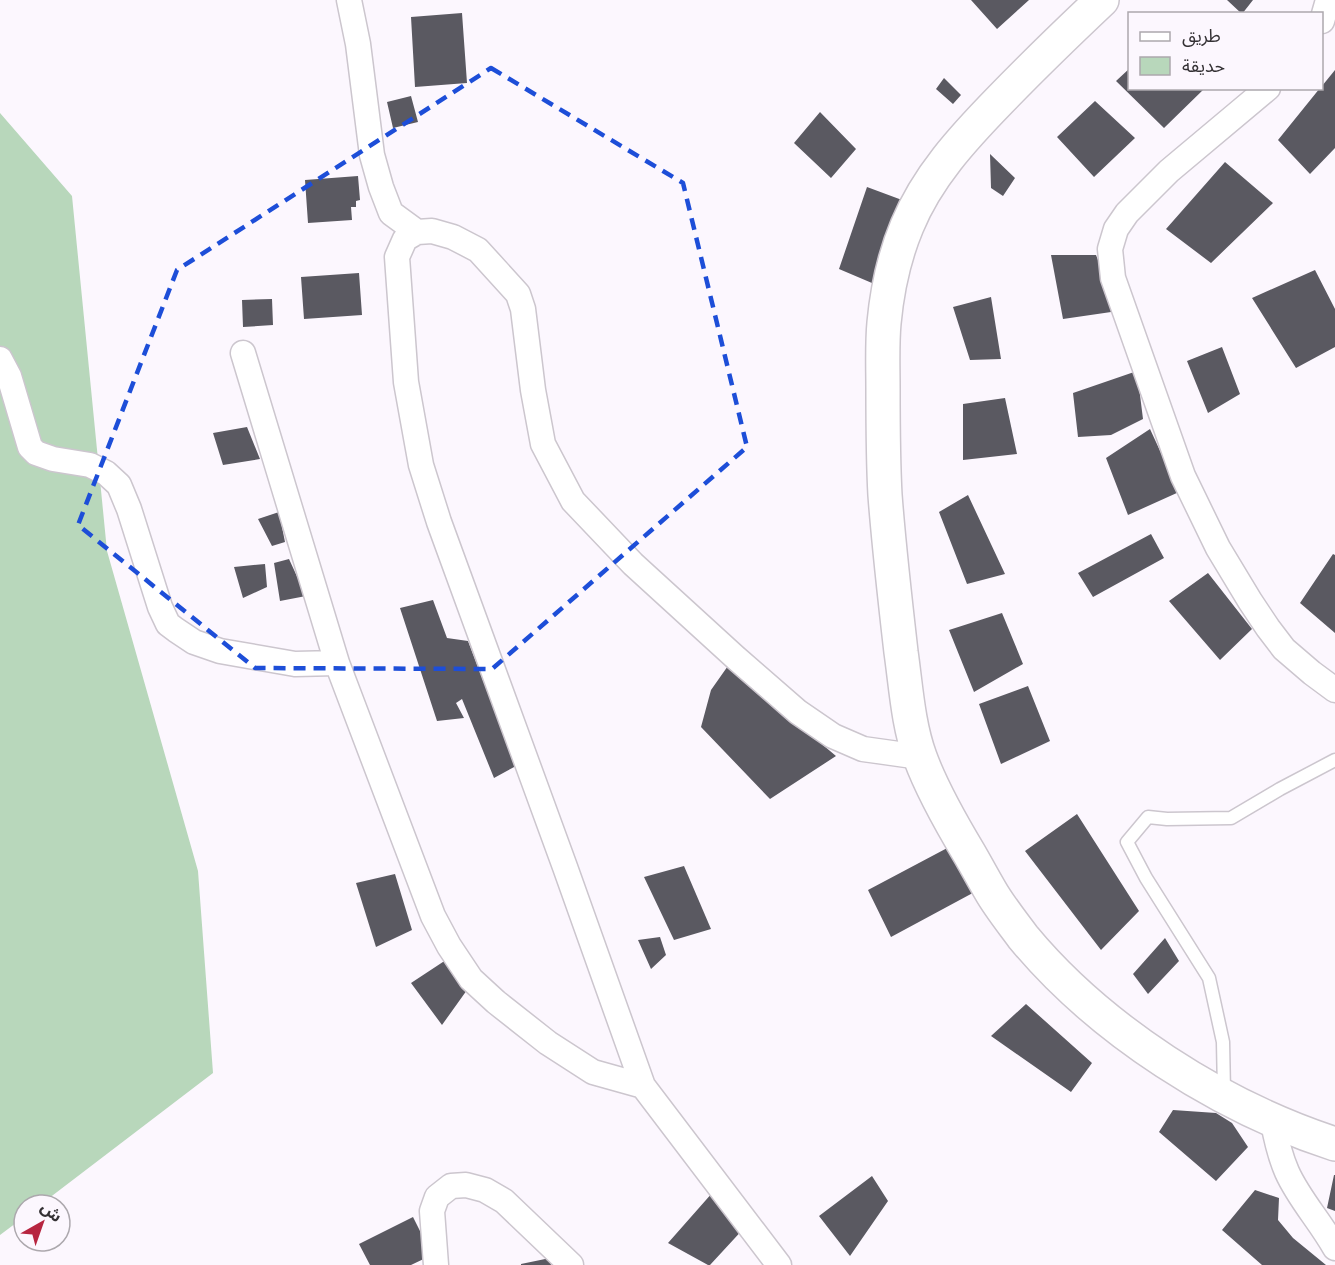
<svg xmlns="http://www.w3.org/2000/svg" width="1335" height="1265" font-family="'Noto Sans','Noto Sans Arabic',sans-serif">
	<style>
		.green { fill: #b8d7bb }
		.building { fill: #5a5961 }
		.lines { fill: none; stroke-linecap: round; stroke-linejoin: round }
		.service-casing { stroke: #ccc6ce; stroke-width: 15 }
		.minor-casing { stroke: #ccc6ce; stroke-width: 27 }
		.secondary-casing { stroke: #ccc6ce; stroke-width: 36 }
		.service { stroke: #fff; stroke-width: 12 }
		.minor { stroke: #fff; stroke-width: 24 }
		.secondary { stroke: #fff; stroke-width: 33 }
		.marked { fill: none; stroke: #1d4ed8; stroke-width: 4.5; stroke-dasharray: 12 8; stroke-linejoin: round }
	</style>
	<rect width="100%" height="100%" fill="#fcf7fe"/>
	<!-- green -->
	<path class="green" d="M0 113 72 196 107 551 198 871 213 1073 40 1205H24V1217L0 1235Z"/>
	<!-- building -->
	<path class="building" d="M971 0H1029L997 29Z
		M1227 0H1253L1242 14Z
		M462 13 467 83 415 87 411 17Z
		M1130 68V88H1205L1164 128 1116 81Z
		M1335 70V148L1310 174 1278 140 1320 88H1322V86Z
		M944 78 961 95 953 104 936 89Z
		M411 96 418 122 393 128 387 102Z
		M1095 101 1135 138 1094 177 1057 137Z
		M820 112 856 149 831 178 794 143Z
		M990 154 1015 178 1003 196 991 188Z
		M1225 162 1273 203 1211 263 1166 229Z
		M358 176 360 200 356 201V207H351L352 220 308 223 305 180Z
		M867 187 902 200 879 286 839 269Z
		M1051 255H1096L1118 311 1063 319Z
		M1315 270 1335 309V347L1296 368 1252 298Z
		M359 273 362 315 304 319 301 277Z
		M991 297 1001 359 970 360 953 307Z
		M272 299 273 325 243 327 242 300Z
		M1222 347 1240 394 1208 413 1187 361Z
		M1137 371 1143 419 1111 435 1078 437 1073 393Z
		M1005 398 1017 454 963 460V404Z
		M247 427 260 459 223 465 213 433Z
		M1150 429 1179 492 1128 515 1106 458Z
		M968 495 1005 574 967 584 939 512Z
		M279 512 285 542 272 546 258 519Z
		M1151 534 1164 558 1093 597 1078 573Z
		M1333 554 1335 555V633L1300 603Z
		M289 559 306 596 280 601 274 563Z
		M265 564 267 587 243 598 234 567Z
		M1208 573 1252 629 1220 660 1169 601Z
		M433 600 447 638 468 641 516 766 494 778 462 699 456 703 464 718 437 721 400 608Z
		M1002 613 1023 664 974 692 949 630Z
		M730 663 792 719 836 756 770 799 701 727 711 690Z
		M1028 686 1050 741 1001 764 979 704Z
		M1077 814 1139 911 1101 950 1025 851Z
		M951 846 982 888 891 937 868 890Z
		M684 866 711 929 674 940 644 877Z
		M395 874 412 930 376 947 356 883Z
		M660 937 666 955 651 969 638 940Z
		M1165 938 1179 961 1148 994 1133 974Z
		M452 956 472 983 442 1025 411 983Z
		M1026 1004 1092 1063 1071 1092 991 1036Z
		M1173 1110 1216 1113 1232 1123 1248 1147 1216 1181 1159 1132Z
		M1334 1175H1335V1211L1327 1208Z
		M872 1176 888 1201 850 1256 819 1216Z
		M1255 1190 1279 1198 1278 1220 1293 1238 1326 1265H1262L1222 1230Z
		M713 1192 746 1226 710 1265H708L668 1243Z
		M413 1217 432 1255 411 1265H370L359 1244Z
		M550 1258 551 1265H521V1264Z"/>
	<g class="lines">
		<defs>
			<path id="service" d="M1224 1092 1223 1042 1209 978 1146 878 1127 842 1148 817 1167 819 1231 818 1280 789 1335 760"/>
			<path id="minor" d="M349 0 358 44 372 155 381 187 391 213 417 232
				M1322 21 1328 0
				M1268 88 1169 171 1127 213 1116 229 1110 249 1113 278 1183 476 1218 548 1250 601 1268 628 1284 649 1312 673 1335 690
				M243 353 337 663 433 916 449 946 471 979 496 1002 548 1043 593 1072 643 1086 565 867 439 522 421 465 406 382 397 257 405 239 417 232 432 231 453 237 478 250 518 294 523 309 533 390 543 444 573 501 633 564 736 658 798 712 833 736 863 749 920 757
				M0 359 9 376 30 447 36 453 53 459 90 465 106 473 119 485 129 509 160 607 168 624 176 630 194 642 220 651 295 664 337 663
				M643 1086 779 1265
				M1273 1122C1276 1139 1280 1156 1287 1172 1299 1199 1320 1221 1335 1248
				M436 1265 432 1211 437 1197 451 1186 466 1185 485 1190 504 1201 571 1265"/>
			<path id="secondary" d="M1102 0C1067 33 1033 66 1000 100 963 138 927 177 907 226 894 257 887 291 884 323 882 344 883 367 883 388 883 424 883 459 885 495 889 548 895 600 901 652 906 687 908 724 920 757 932 790 951 823 969 853 976 865 983 878 990 890 999 906 1012 922 1023 937 1100 1030 1221 1107 1335 1144"/>
		</defs>
		<!-- service casing -->
		<use href="#service" class="service-casing"/>
		<!-- minor casing -->
		<use href="#minor" class="minor-casing"/>
		<!-- secondary casing -->
		<use href="#secondary" class="secondary-casing"/>
		<!-- service -->
		<use href="#service" class="service"/>
		<!-- minor -->
		<use href="#minor" class="minor"/>
		<!-- secondary -->
		<use href="#secondary" class="secondary"/>
	</g>
	<!-- marked area -->
	<path class="marked" d="M491 68 683 183 747 447 492 669 255 668 78 525 177 270Z"/>
	<!-- legend -->
	<rect x="1128" y="12" width="195" height="78" fill="#fcf7fe" stroke="#aca8ad" stroke-width="1.5"/>
	<rect x="1140" y="32" width="30" height="9" fill="#ffffff" stroke="#aca8ad" stroke-width="1.5"/>
	<text x="1182" y="42" font-size="18" fill="#343134">طريق</text>
	<rect x="1140" y="57" width="30" height="18" fill="#b8d7bb" stroke="#aca8ad" stroke-width="1.5"/>
	<text x="1182" y="72" font-size="18" fill="#343134">حديقة</text>
	<!-- north arrow -->
	<g transform="translate(42 1223) rotate(40)"><circle r="28" fill="#fcf7fe" stroke="#aca8ad" stroke-width="1.5"/>
	<path d="M0-4.5L10 22L0 15L-10 22Z" fill="#b72540"/>
	<text y="-9" font-size="16" font-weight="bold" text-anchor="middle" fill="#343134">ش</text>
	</g>
</svg>
